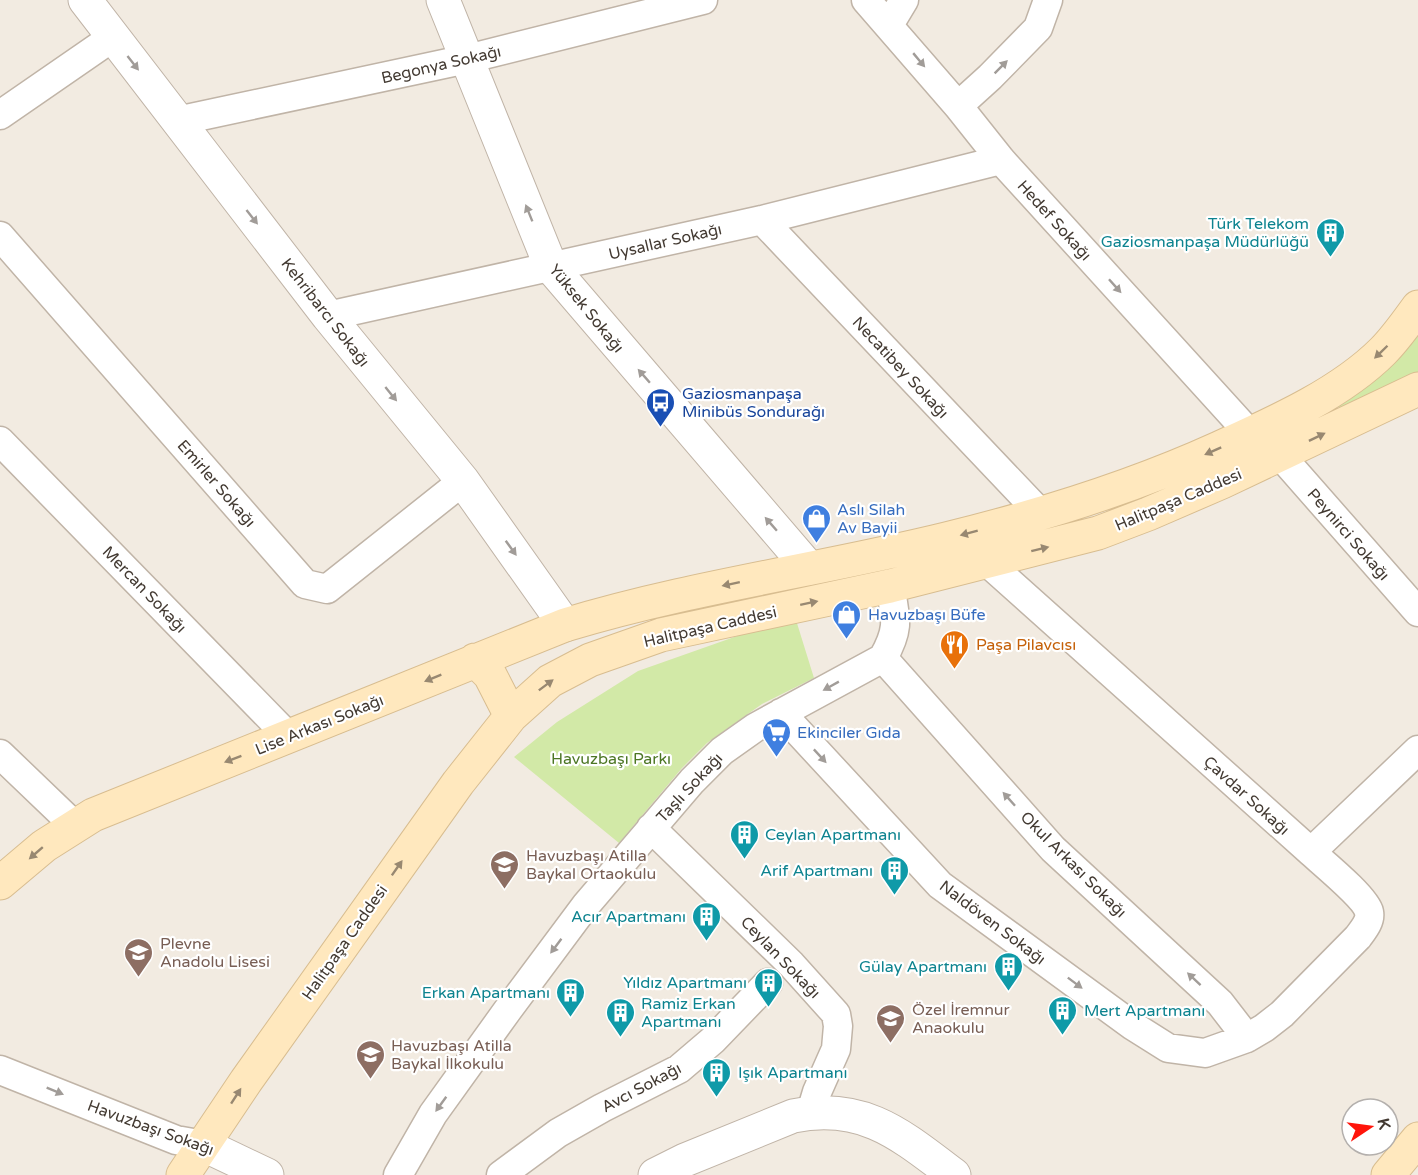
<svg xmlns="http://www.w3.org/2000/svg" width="1418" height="1175" font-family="'Varela Round',sans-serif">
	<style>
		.green { fill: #d2e9a7 }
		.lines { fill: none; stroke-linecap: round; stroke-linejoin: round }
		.minor-casing { stroke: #c0b4a7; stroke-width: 31 }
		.tertiary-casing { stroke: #c0b4a7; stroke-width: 35 }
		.secondary-casing { stroke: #d8bd90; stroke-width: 35 }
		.minor { stroke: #fff; stroke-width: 28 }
		.tertiary { stroke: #fff; stroke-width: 33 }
		.secondary { stroke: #ffe8be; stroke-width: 33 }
		.oneway { fill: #a19c98 }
		.oneway2 { fill: #988871 }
		.labels { text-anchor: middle; stroke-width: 4.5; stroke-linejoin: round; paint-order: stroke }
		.street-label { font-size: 16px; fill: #433a32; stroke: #fff }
		.culture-label { font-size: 16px; fill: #0d838f; stroke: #fff; text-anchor: end }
		.transit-label { font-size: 16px; fill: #164399; stroke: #fff; text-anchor: start }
		.shop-label { font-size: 16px; fill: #366cbe; stroke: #fff; text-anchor: start }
		.food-label { font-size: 16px; fill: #c56008; stroke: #fff; text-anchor: start }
		.park-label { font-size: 16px; fill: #4c7624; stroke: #fff }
		.education-label { font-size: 16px; fill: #785e54; stroke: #fff; text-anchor: start }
	</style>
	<rect width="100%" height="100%" fill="#f2ebe1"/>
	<!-- green -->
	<path class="green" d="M1418 324V375L1341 411 1335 401Z
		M796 620 814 678 762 704 707 743 682 768 619 843 514 757 557 722 638 671 757 629Z"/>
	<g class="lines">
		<defs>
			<path id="minor" d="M866 0 958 106 1001 160 1250 434
				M889 25 904 0
				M958 106 990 77 1038 28 1048 0
				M0 115 113 37
				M177 121 467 59 703 0
				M762 220 1041 514
				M0 236 305 584 327 589 463 481
				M328 316 762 220 1001 160
				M0 441 289 737
				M1280 455 1418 612
				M883 658 1053 849 1220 1003 1247 1038
				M883 658C900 628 896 619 890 586
				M781 713 940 885 1133 1026 1168 1048 1205 1053 1247 1038 1264 1028 1282 1014 1358 937C1363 930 1371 921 1369 912 1366 898 1323 863 1311 852L987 562
				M0 754 74 825
				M651 828 791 964 836 1014 838 1026 836 1049 817 1092 811 1112
				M1311 852 1418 750
				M0 1070 176 1140 204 1145
				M398 1175 433 1114 507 1011 586 905 692 781 722 751 756 727 883 658
				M501 1175 558 1133 602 1108 679 1069 713 1040 768 983"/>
			<path id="tertiary" d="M85 0 328 316 463 481 565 625
				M443 0 551 267 809 568
				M204 1145 267 1175
				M655 1175 685 1160 793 1116C864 1102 901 1135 954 1175"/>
			<path id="secondary" d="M475 660 490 675 511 716
				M0 883 44 846 93 815 565 625C690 587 820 570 946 539 1040 516 1131 488 1219 448 1274 423 1340 394 1383 351 1396 338 1407 322 1418 307
				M183 1175 246 1081 458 783 511 716 550 681 590 660 661 635 890 586 1098 533 1148 514 1222 482 1418 389
				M1388 1175 1418 1139"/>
		</defs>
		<!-- minor casing -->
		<use href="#minor" class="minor-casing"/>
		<!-- tertiary casing -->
		<use href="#tertiary" class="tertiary-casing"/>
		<!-- secondary casing -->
		<use href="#secondary" class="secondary-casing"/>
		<!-- minor -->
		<use href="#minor" class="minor"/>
		<!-- tertiary -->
		<use href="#tertiary" class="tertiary"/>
		<!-- secondary -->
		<use href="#secondary" class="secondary"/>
	</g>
	<!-- one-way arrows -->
	<defs><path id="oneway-solid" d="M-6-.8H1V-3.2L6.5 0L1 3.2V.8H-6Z" transform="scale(1.5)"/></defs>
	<g class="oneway">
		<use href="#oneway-solid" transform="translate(919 60) rotate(50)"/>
		<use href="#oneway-solid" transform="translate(133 63) rotate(52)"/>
		<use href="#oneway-solid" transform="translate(1001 67) rotate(-45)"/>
		<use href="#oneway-solid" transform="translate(529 213) rotate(-112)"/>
		<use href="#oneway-solid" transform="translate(252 217) rotate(52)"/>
		<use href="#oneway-solid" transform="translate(1115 286) rotate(48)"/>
		<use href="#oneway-solid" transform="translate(644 376) rotate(-131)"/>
		<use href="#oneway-solid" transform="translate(391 394) rotate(51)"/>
		<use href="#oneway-solid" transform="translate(771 524) rotate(-131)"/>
		<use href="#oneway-solid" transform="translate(511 548) rotate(54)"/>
		<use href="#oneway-solid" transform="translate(831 686) rotate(151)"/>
		<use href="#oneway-solid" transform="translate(820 756) rotate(47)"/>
		<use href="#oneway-solid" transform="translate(1009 799) rotate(-132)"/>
		<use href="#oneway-solid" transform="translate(556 946) rotate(127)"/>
		<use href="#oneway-solid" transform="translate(1194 979) rotate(-137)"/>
		<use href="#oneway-solid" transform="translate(1075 983) rotate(37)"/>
		<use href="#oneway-solid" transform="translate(55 1091) rotate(22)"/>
		<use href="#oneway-solid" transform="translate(441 1104) rotate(126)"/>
	</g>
	<g class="oneway2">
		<use href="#oneway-solid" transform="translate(1381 352) rotate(136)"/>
		<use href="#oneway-solid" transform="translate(1317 437) rotate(-26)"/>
		<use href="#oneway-solid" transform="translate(1213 451) rotate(156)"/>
		<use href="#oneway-solid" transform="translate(969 533) rotate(165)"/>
		<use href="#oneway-solid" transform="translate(1040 549) rotate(-14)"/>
		<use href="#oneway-solid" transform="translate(731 584) rotate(168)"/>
		<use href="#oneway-solid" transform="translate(809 603) rotate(-12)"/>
		<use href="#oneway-solid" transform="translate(433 678) rotate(158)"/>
		<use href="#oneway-solid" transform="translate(546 685) rotate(-37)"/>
		<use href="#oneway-solid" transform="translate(233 759) rotate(159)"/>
		<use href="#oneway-solid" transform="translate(36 853) rotate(139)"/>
		<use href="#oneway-solid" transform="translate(397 868) rotate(-55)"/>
		<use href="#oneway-solid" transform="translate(236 1096) rotate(-57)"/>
	</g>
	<!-- icons -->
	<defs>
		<symbol id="building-pin" viewBox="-11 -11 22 30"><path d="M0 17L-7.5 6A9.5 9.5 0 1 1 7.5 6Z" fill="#0f9aa8" stroke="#fff"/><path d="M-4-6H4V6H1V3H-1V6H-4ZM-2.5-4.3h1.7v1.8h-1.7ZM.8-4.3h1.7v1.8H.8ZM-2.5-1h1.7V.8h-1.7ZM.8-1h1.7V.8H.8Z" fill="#fff"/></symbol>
		<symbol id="bus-pin" viewBox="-11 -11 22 30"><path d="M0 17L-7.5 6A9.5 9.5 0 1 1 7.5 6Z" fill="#1a4fb4" stroke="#fff"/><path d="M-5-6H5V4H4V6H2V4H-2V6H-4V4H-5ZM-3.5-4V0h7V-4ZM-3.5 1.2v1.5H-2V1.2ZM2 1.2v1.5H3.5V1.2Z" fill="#fff"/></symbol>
		<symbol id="shop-pin" viewBox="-11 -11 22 30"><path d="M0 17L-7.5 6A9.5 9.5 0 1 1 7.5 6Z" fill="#3f7fe0" stroke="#fff"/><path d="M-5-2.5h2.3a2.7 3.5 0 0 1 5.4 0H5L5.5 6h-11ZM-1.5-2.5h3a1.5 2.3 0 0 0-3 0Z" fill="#fff"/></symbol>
		<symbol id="restaurant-pin" viewBox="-11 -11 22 30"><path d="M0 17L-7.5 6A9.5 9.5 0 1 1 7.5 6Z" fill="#e8710a" stroke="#fff"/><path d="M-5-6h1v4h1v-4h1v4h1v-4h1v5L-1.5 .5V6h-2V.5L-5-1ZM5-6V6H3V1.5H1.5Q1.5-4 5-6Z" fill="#fff"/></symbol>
		<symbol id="supermarket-pin" viewBox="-11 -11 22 30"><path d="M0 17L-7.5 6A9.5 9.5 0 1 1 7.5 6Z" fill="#3f7fe0" stroke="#fff"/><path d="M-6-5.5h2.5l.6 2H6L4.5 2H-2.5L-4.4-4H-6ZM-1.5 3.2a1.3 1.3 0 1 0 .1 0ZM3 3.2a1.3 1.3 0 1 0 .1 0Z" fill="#fff"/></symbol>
		<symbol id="school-pin" viewBox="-11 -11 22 30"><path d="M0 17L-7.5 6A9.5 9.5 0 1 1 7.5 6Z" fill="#8d6e63" stroke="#fff"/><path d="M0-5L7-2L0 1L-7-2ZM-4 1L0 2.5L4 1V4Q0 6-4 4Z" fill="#fff"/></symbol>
	</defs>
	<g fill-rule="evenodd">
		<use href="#building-pin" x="1314" y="216" width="33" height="45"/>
		<use href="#bus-pin" x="644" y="386" width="33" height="45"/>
		<use href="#shop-pin" x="800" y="502" width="33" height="45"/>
		<use href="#shop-pin" x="830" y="598" width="33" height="45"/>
		<use href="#restaurant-pin" x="938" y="628" width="33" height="45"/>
		<use href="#supermarket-pin" x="760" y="716" width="33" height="45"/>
		<use href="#building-pin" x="728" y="818" width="33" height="45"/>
		<use href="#school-pin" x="488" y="848" width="33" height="45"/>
		<use href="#building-pin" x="878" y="854" width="33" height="45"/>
		<use href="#building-pin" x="690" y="900" width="33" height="45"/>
		<use href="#school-pin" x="122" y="936" width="33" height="45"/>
		<use href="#building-pin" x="992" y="950" width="33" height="45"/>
		<use href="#building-pin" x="752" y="966" width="33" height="45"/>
		<use href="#building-pin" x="554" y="976" width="33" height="45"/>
		<use href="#building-pin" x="1046" y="994" width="33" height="45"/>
		<use href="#building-pin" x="604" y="996" width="33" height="45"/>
		<use href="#school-pin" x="874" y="1002" width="33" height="45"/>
		<use href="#school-pin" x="354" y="1038" width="33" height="45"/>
		<use href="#building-pin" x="700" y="1056" width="33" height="45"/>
	</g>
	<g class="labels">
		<!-- street labels -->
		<g class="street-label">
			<text transform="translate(441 64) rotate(-13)" y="6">Begonya Sokağı</text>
			<text transform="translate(1055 220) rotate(48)" y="6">Hedef Sokağı</text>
			<text transform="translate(665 241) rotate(-13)" y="6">Uysallar Sokağı</text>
			<text transform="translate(587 308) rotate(51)" y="6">Yüksek Sokağı</text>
			<text transform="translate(326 312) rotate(52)" y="6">Kehribarcı Sokağı</text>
			<text transform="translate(901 367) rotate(47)" y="6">Necatibey Sokağı</text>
			<text transform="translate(217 483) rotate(49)" y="6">Emirler Sokağı</text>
			<text transform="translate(1178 499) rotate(-23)" y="6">Halitpaşa Caddesi</text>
			<text transform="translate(1349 534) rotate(49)" y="6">Peynirci Sokağı</text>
			<text transform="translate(145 589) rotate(46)" y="6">Mercan Sokağı</text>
			<text transform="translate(710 626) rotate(-13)" y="6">Halitpaşa Caddesi</text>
			<text transform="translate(319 724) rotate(-22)" y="6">Lise Arkası Sokağı</text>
			<text transform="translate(689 787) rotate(-47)" y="6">Taşlı Sokağı</text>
			<text transform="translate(1247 795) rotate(42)" y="6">Çavdar Sokağı</text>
			<text transform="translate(1074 864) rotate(45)" y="6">Okul Arkası Sokağı</text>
			<text transform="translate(993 922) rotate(37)" y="6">Naldöven Sokağı</text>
			<text transform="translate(344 942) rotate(-55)" y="6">Halitpaşa Caddesi</text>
			<text transform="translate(781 957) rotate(46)" y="6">Ceylan Sokağı</text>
			<text transform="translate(641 1087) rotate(-28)" y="6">Avcı Sokağı</text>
			<text transform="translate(151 1127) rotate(20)" y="6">Havuzbaşı Sokağı</text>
		</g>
		<!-- culture labels -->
		<g class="culture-label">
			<text x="1309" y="229">Türk Telekom<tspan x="1309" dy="18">Gaziosmanpaşa Müdürlüğü</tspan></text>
			<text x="765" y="840" text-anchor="start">Ceylan Apartmanı</text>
			<text x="873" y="876">Arif Apartmanı</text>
			<text x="686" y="922">Acır Apartmanı</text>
			<text x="987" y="972">Gülay Apartmanı</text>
			<text x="747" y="988">Yıldız Apartmanı</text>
			<text x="550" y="998">Erkan Apartmanı</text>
			<text x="641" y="1009" text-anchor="start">Ramiz Erkan<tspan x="641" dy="18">Apartmanı</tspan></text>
			<text x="1084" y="1016" text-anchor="start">Mert Apartmanı</text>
			<text x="738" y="1078" text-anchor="start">Işık Apartmanı</text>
		</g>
		<!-- transit labels -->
		<g class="transit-label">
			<text x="682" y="399">Gaziosmanpaşa<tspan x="682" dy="18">Minibüs Sondurağı</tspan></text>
		</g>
		<!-- shop labels -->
		<g class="shop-label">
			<text x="837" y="515">Aslı Silah<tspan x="837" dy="18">Av Bayii</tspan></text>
			<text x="868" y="620">Havuzbaşı Büfe</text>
			<text x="797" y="738">Ekinciler Gıda</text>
		</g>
		<!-- food labels -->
		<g class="food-label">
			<text x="976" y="650">Paşa Pilavcısı</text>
		</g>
		<!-- park labels -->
		<g class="park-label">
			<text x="611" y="764">Havuzbaşı Parkı</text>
		</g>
		<!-- education labels -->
		<g class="education-label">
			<text x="526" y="861">Havuzbaşı Atilla<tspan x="526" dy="18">Baykal Ortaokulu</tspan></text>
			<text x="160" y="949">Plevne<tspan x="160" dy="18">Anadolu Lisesi</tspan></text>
			<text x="912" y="1015">Özel İremnur<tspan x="912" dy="18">Anaokulu</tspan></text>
			<text x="391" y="1051">Havuzbaşı Atilla<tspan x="391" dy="18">Baykal İlkokulu</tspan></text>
		</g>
	</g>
	<!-- north arrow -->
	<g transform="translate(1370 1127) rotate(77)"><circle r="28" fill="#ffffff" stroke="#b4b0ad" stroke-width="1.5"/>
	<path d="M0-4.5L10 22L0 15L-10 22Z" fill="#ff150b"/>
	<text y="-9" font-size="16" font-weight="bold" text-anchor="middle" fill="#433a32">K</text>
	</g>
</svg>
